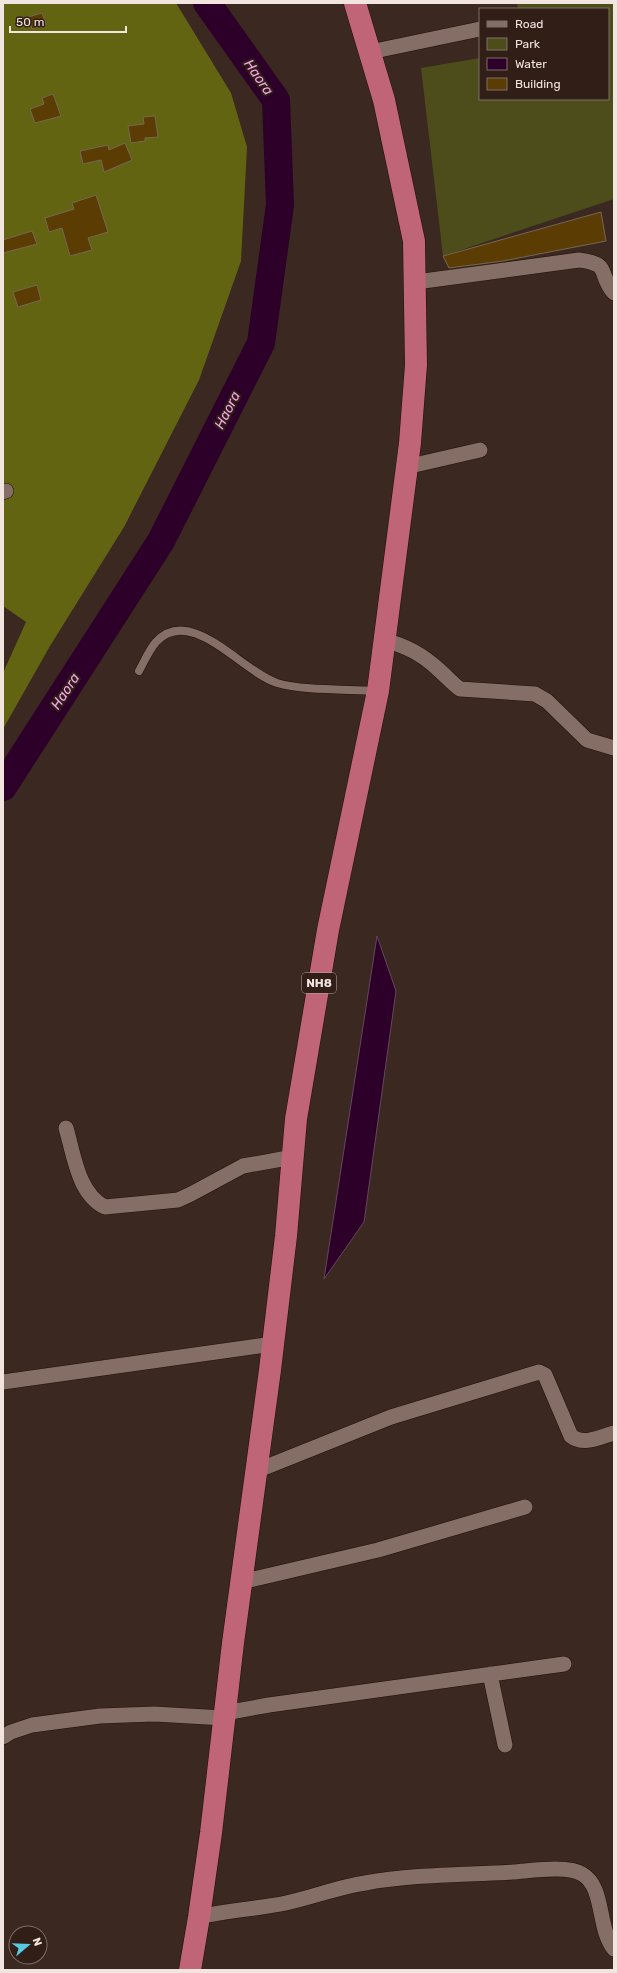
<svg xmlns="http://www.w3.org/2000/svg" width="617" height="1973" font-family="Rubik,sans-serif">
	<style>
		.green { fill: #4c4d1b }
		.forest { fill: #636411 }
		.water { fill: #2c0029; stroke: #674560 }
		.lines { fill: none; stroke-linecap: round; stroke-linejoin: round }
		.river { stroke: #2c0029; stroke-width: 28 }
		.building { fill: #5b3c02; stroke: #756856 }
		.service-casing { stroke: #21100a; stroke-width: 9 }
		.minor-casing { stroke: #21100a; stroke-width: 16 }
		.trunk-casing { stroke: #21100a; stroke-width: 23 }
		.service { stroke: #856e65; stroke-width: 8 }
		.minor { stroke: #856e65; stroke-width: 15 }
		.trunk { stroke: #c06478; stroke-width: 22 }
		.labels { text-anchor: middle; stroke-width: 4; stroke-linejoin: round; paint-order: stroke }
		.shield { fill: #301e17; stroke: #b8a9a4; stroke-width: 1 }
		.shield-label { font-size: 12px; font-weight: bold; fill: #f2e5e0 }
		.water-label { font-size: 14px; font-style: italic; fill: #f7a6eb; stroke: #301e17 }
	</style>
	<rect width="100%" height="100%" fill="#3b2820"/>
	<!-- green -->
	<path class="green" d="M517 3H614V199L443 256 421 68 480 58V99H608V9H518Z"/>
	<!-- forest -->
	<path class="forest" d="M3 3H176L231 93 247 147 241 261 199 380 124 527 50 646 3 729V673L26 622 3 606Z"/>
	<!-- water -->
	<path class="water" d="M377 936 396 991 364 1222 324 1279Z"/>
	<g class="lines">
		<!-- river -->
		<path class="river" d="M3 787 161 541 261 343 280 205 276 100 207 3"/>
	</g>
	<!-- building -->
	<path class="building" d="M42 13 46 24 32 29 28 17Z
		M53 94 61 116 35 123 30 109 44 104 42 98Z
		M155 116 158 137 145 138V141L131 143 128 126 144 124 143 117Z
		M125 143 132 160 104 172 101 160 83 164 80 151 108 145 109 150Z
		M96 195 108 232 88 238 92 250 70 256 62 228 49 232 45 218 74 209 72 203Z
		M601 212 606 241 503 261 449 268 443 256Z
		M32 231 37 244 3 253V240Z
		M37 285 41 300 18 307 13 292Z"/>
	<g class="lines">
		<defs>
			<path id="service" d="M139 671C144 662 149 650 156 642 191 604 242 672 277 683 303 691 348 689 377 691"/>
			<path id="minor" d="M370 52 480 29
				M416 282 579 260C612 264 597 273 614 293
				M406 467 480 450
				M3 492 6 491
				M384 640C406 646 422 654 439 670 446 676 452 683 460 689L535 694 547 701 587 740 614 748
				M66 1128C74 1155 78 1194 105 1207L178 1200 191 1194 243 1166 293 1157
				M3 1382 273 1344
				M256 1471 391 1417 539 1372 545 1375 571 1436C584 1446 600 1437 614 1433
				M241 1582 378 1550 525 1507
				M490 1674 505 1745
				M225 1713 269 1705 564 1664
				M3 1737 11 1732 32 1725 100 1716 154 1714 224 1718
				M199 1917C228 1910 257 1909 286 1903 313 1897 339 1887 365 1883 414 1874 464 1875 513 1872 530 1871 567 1865 582 1874 605 1887 597 1928 614 1949"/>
			<path id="trunk" d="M190 1970 199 1917 211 1833 233 1643 270 1370 286 1236 296 1119 328 930 378 691 410 443 416 365 414 241 384 100 355 3"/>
		</defs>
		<!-- service casing -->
		<use href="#service" class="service-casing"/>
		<!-- minor casing -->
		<use href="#minor" class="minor-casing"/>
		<!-- trunk casing -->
		<use href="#trunk" class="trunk-casing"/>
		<!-- service -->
		<use href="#service" class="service"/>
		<!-- minor -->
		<use href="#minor" class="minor"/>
		<!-- trunk -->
		<use href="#trunk" class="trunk"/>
	</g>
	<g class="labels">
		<!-- shield labels -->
		<rect class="shield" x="302" y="973" width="34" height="20" rx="3"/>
		<g class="shield-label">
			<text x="319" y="987">NH8</text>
		</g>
		<!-- water labels -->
		<g class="water-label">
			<text transform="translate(259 77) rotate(55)" y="5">Haora</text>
			<text transform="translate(227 410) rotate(-63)" y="5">Haora</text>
			<text transform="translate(65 691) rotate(-57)" y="5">Haora</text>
		</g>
	</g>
	<!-- border -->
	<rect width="617" height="1973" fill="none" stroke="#f2e5e0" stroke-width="8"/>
	<!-- legend -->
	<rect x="479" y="8" width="130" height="92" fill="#301e17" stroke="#7e6e67"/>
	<rect x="487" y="21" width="20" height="6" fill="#856e65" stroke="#7e6e67"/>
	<text x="515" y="28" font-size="12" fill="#f2e5e0">Road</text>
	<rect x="487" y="38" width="20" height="12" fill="#4c4d1b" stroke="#7e6e67"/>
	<text x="515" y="48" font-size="12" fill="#f2e5e0">Park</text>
	<rect x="487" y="58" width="20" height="12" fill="#2c0029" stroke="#7e6e67"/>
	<text x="515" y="68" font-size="12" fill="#f2e5e0">Water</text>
	<rect x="487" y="78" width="20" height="12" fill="#5b3c02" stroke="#7e6e67"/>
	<text x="515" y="88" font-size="12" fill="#f2e5e0">Building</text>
	<!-- north arrow -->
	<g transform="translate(28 1945) rotate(71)"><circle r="19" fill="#301e17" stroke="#7e6e67"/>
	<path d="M0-3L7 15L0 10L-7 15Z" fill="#57c9e2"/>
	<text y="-6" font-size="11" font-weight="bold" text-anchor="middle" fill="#f2e5e0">N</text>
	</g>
	<!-- scale -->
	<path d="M10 26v6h116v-6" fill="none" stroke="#f2e5e0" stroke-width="2"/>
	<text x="16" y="26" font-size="12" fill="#f2e5e0" stroke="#301e17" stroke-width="3" paint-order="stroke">50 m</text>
</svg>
